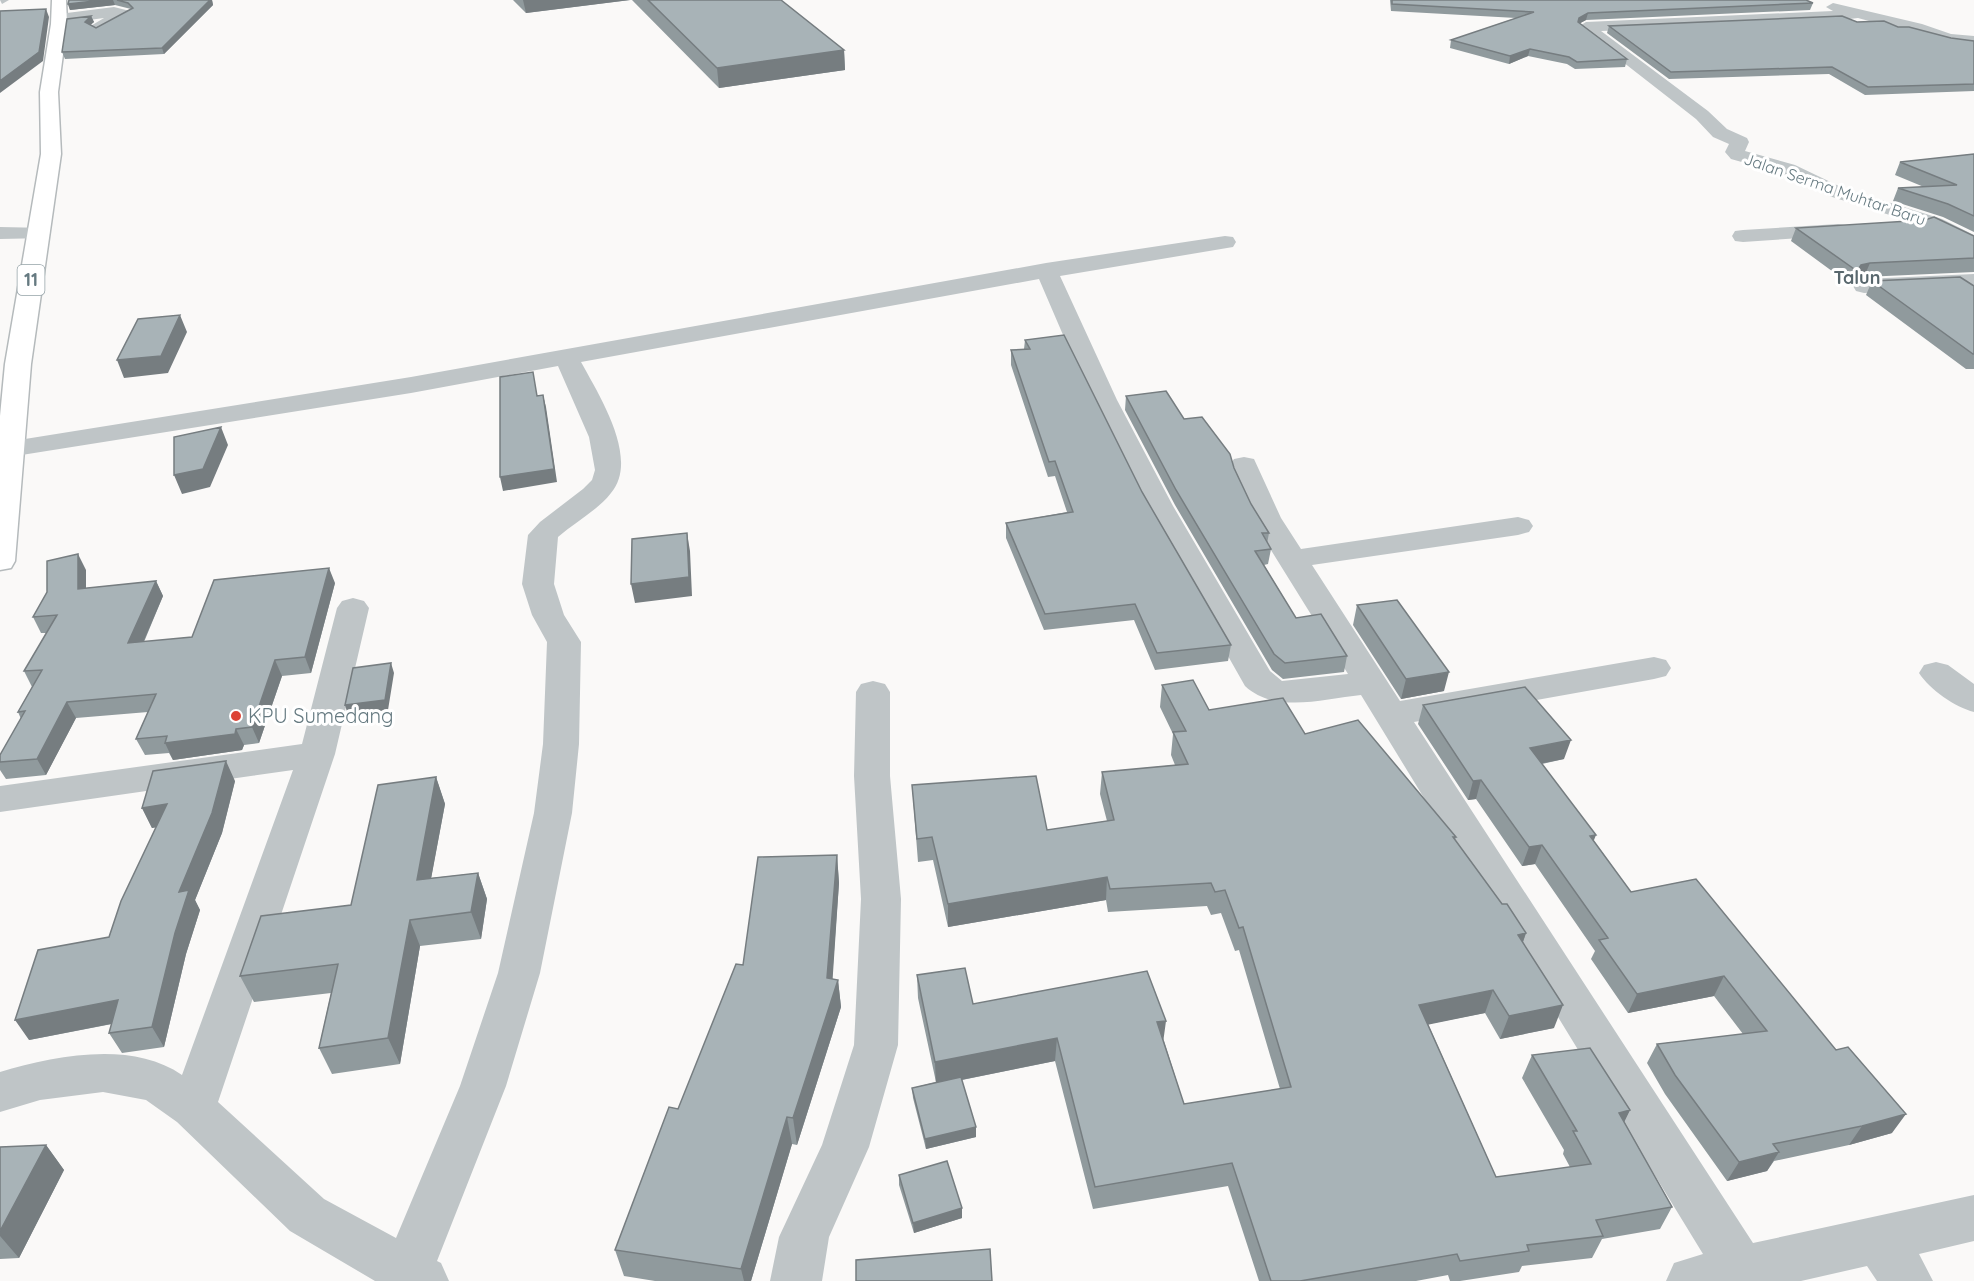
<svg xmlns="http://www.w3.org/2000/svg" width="1974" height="1281" font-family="Quicksand,sans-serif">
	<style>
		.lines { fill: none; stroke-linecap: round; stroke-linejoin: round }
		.highway-casing { stroke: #b5babc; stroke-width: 3 }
		.minor { fill: #bfc5c7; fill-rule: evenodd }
		.highway { fill: #fff; fill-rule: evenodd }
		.wall { fill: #909a9d }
		.shaded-wall { fill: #767d80 }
		.building { fill: #a8b3b7; stroke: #767d80; stroke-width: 1.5 }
		.poi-dot { fill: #dc4335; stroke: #fff; stroke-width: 2 }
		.labels { text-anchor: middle; stroke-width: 6; stroke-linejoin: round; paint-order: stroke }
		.far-street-label { font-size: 16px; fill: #667a81; stroke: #fff }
		.far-quarter-label { font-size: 18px; font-weight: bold; fill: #58676d; stroke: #fff }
		.shield { fill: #fff; stroke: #94a2a7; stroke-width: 1.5 }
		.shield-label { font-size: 18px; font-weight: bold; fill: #667a81 }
		.poi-label { font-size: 20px; fill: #667a81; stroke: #fff; text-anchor: start }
	</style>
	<rect width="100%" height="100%" fill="#faf9f8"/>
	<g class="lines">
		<defs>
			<path id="highway" d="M52 0H66L67 24 58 92 61 154 31 364 15 561 11 568 0 570V416L5 364 41 154 40 92 51 24Z"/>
		</defs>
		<!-- highway casing -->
		<use href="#highway" class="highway-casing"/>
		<!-- minor -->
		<path class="minor" d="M0 0H9L2 4Z
			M1833 3 1922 24 1951 34 1974 36V46L1949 43 1858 18 1823 22 1601 31 1708 111 1727 129 1747 138 1749 142 1745 151 1795 165 1843 188 1942 219 1974 235V250L1928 227 1829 196 1781 173 1731 159 1725 152 1729 144 1713 137 1696 119 1578 27 1586 22 1833 11 1826 7Z
			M114 7 130 11 133 14 97 32 89 27 104 18 59 24 51 19 59 14Z
			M1838 224 1846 225 1849 230 1846 235 1743 242 1735 241 1732 236 1735 231 1743 230Z
			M0 227 47 228 50 233 47 238 0 239Z
			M1225 236 1233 237 1236 242 1233 247 1060 276 1117 400 1173 506 1270 671 1282 681 1348 674 1251 518 1234 482 1230 465 1234 459 1244 457 1254 459 1281 518 1301 549 1518 517 1529 520 1533 526 1529 532 1518 535 1312 565 1400 701 1654 657 1666 660 1671 668 1666 676 1654 679 1414 722 1753 1243 1974 1195V1241L1919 1254 1933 1281H1877L1867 1266 1801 1281H1666L1674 1263 1703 1254 1361 695C1323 699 1275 714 1245 686L1143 506 1091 400 1039 279 581 362C599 395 640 459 611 493 597 511 575 522 558 537L554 584 564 615 581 642 579 744 572 813 540 973 506 1086 437 1261 441 1263 449 1281H375L290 1231 177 1122 146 1100 103 1092 40 1100 0 1112V1072C55 1056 131 1040 182 1075L293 770 0 812V786L302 744 337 608 342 601 353 598 364 601 369 608 335 754 218 1102 324 1199 396 1238 460 1086 498 973 534 813 543 744 547 642 532 615 522 584 528 535 540 522 583 489 592 480 595 470 589 437 558 366 411 393 9 457 0 455V443L411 377 1046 263Z
			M1974 274V288L1864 293 1856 291 1853 286 1856 281 1864 279Z
			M1936 662 1948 665 1974 684V712C1955 707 1930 690 1919 673L1924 665Z
			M873 681 885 684 890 692V776L901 899 898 1045 869 1147 829 1237 822 1281H770L779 1237 822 1145 854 1045 861 899 854 776 856 692 861 684Z"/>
		<!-- highway -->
		<use href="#highway" class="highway"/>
	</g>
	<!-- wall -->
	<path class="wall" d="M69 0H212L213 5 164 54 65 59 62 52 91 16 94 22 90 25 96 28 131 9 115 5 70 10 68 4Z
		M513 0H630L526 13Z
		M632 0H781L844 50 845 70 719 88Z
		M1390 0H1806L1813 3 1810 10 1586 20 1580 23 1627 59 1625 67 1575 69 1567 64 1528 56 1509 64 1450 48 1451 40 1516 18 1391 11Z
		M1857 22 1898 27 1951 38 1974 41V91L1865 95 1829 74 1669 79 1607 33 1609 26Z
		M1974 154V232L1943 217 1893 201 1898 188 1924 187 1895 175 1900 162Z
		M1796 228 1974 236V272L1864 277 1855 279 1851 285 1791 241Z
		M1872 281 1974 286V369H1966L1866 295Z
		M1025 340 1142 492 1231 645 1228 661 1155 670 1134 620 1044 630 1006 538V523L1067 512 1055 476 1048 477 1011 365V350L1024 349Z
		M1126 396 1184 419 1234 468 1251 504 1269 533 1267 544 1271 549 1268 564 1264 565 1296 618 1347 656 1344 672 1283 679 1272 670 1175 505 1125 410Z
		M86 570V588L156 581 163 596 144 642 192 637 335 583 311 673 282 676 259 743 244 745 242 750 173 760 169 753 145 755 136 739 148 712 76 718 46 775 6 779 0 770V755L21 719 18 712 32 687 24 671 47 633H41L33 617Z
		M1357 605 1444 691 1401 699 1353 625Z
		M1162 685 1209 710 1305 734 1456 837 1455 840 1502 904 1526 933 1523 942 1554 1028 1500 1039 1485 1013 1428 1024 1496 1177 1570 1167 1563 1154 1564 1150 1522 1078 1532 1055 1630 1110 1624 1121 1672 1207 1660 1229 1602 1239 1592 1258 1522 1266 1519 1272 1460 1281H1450L1448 1275 1416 1281H1259L1228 1186 1093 1209 1055 1061 962 1080 976 1127V1137L926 1149 913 1098 912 1088 936 1082 918 998 917 975 973 1004 1164 1041 1184 1104 1280 1089 1239 950 1235 951 1221 913 1211 915 1207 906 1108 912 1106 900 948 927 933 860 918 862 912 785 1047 830 1107 821 1100 794 1102 772 1175 765 1171 755 1173 734 1160 707Z
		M1423 705 1564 759 1542 764 1594 841 1631 892 1696 879 1892 1133 1849 1145 1774 1161 1767 1171 1727 1181 1665 1094 1647 1063 1657 1044 1743 1034 1714 996 1628 1013 1591 959 1595 951 1535 864 1522 866 1476 799 1468 800 1418 724Z
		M436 777 445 804 431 878 478 873 487 899 481 939 420 946 400 1064 332 1074 319 1048 331 993 254 1002 240 976 351 905Z
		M235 781 222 833 195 900 200 910 186 954 164 1047 122 1053 109 1033 112 1024 29 1040 109 937 156 827 152 828 142 808Z
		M837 855 839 883 832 979 838 980 841 1007 797 1145 792 1144 751 1281H655L624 1276 615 1250 678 1109Z
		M46 1145 64 1170 19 1258 0 1259V1147Z
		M899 1175 962 1208V1218L914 1233 899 1185Z"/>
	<!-- shaded-wall -->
	<path class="shaded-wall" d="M103 0H113L115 5 70 10 68 4Z
		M210 0H212L213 5 164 54 162 48Z
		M523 0H630L526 13Z
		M46 9 49 17 43 61 0 93V81Z
		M1588 13 1586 20 1577 25 1579 18Z
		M91 16 94 22 87 28 85 22Z
		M1530 49 1528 56 1509 64 1510 56Z
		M844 50 845 70 719 88 717 68Z
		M1870 263 1864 277 1855 279 1851 285 1857 271 1861 265Z
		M180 315 187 332 168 373 124 378 117 360Z
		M543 395 546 407 557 482 503 491 500 477Z
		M221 427 228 445 210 487 182 494 174 475Z
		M687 533 690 551 692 596 635 603 631 584Z
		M78 554 86 570V604L78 589Z
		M329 568 335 583 311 673 305 657Z
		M156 581 163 596 136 659 128 643Z
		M275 660 282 676 259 743 252 727Z
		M391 663 394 673 388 710 348 715 345 705Z
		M1449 672 1444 691 1401 699 1406 679Z
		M67 702 76 718 46 775 37 759Z
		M236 729 244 745 242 750 173 760 165 743Z
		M1571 740 1564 759 1524 767 1530 748Z
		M226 761 235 781 222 833 195 900 200 910 186 954 164 1047 152 1027 175 933 179 892Z
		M436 777 445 804 426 906 417 880Z
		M1481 780 1476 799 1468 800 1473 781Z
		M167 804 177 824 152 828 142 808Z
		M1596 835 1588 855 1590 836Z
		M1542 845 1535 864 1522 866 1529 847Z
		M837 855 839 883 831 1003 838 980 841 1007 797 1145 793 1118 827 978Z
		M478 873 487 899 481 939 471 912Z
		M1107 877 1106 900 948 927V904Z
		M410 920 420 946 400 1064 388 1038Z
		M1526 933 1518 956V935Z
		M1724 976 1714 996 1628 1013 1637 994Z
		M1493 990 1485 1013 1412 1028 1419 1005Z
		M118 1000 131 1020 29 1040 15 1020Z
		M1563 1005 1554 1028 1500 1039 1509 1016Z
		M1166 1021 1163 1043 1157 1022Z
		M1057 1038 1055 1061 936 1085 935 1062Z
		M1630 1110 1619 1133V1113Z
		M1906 1114 1892 1133 1849 1145 1862 1126Z
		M787 1117 792 1144 751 1281H744L741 1269Z
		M976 1127V1137L926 1149 925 1139Z
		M46 1145 64 1170 19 1258 0 1236V1231Z
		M1779 1152 1767 1171 1727 1181 1739 1162Z
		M962 1208V1218L914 1233 913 1223Z"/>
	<!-- building -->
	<path class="building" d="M69 0H103L68 4Z
		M117 0H210L162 48 62 52 67 19 91 16 85 22 96 28 133 8 128 3Z
		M648 0H781L844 50 717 68Z
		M1392 0H1806L1813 3 1588 13 1579 18 1578 22 1627 59 1577 62 1569 57 1530 49 1510 56 1451 40 1534 12 1392 4Z
		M46 9 39 52 0 81V11Z
		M1842 16 1857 22 1884 21 1898 27H1909L1951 38 1974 41V84L1868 87 1832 67 1671 72 1609 26Z
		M1974 154V216L1948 204 1898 188 1957 185 1900 162Z
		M1934 217 1974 236V258L1870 263 1861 265 1857 271 1796 228 1925 220Z
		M1960 277 1974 286V354H1973L1872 281Z
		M180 315 161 356 117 360 138 319Z
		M1064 335 1142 492 1231 645 1157 653 1135 604 1045 614 1006 523 1073 512 1055 461 1049 462 1011 350 1030 349 1025 340Z
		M533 372 537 396 543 395 554 469 500 477V377Z
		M1166 391 1184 419 1202 417 1230 454 1234 468 1251 504 1269 533H1262L1271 549 1255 551 1296 618 1321 614 1347 656 1285 663 1274 654 1176 490 1126 396Z
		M221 427 203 469 174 475V437Z
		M687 533 689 577 631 584 632 539Z
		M78 554V589L156 581 128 643 192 637 214 580 329 568 305 657 275 660 252 727 236 729 235 734 165 743 167 736 136 739 156 694 67 702 37 759 0 762V755L25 711 18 712 42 670 24 671 57 615 33 617 47 592V561Z
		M1397 600 1449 672 1406 679 1357 605Z
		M391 663 385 700 345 705 353 668Z
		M1193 680 1209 710 1283 698 1305 734 1358 720 1456 837H1453L1502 904H1507L1526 933 1518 935 1563 1005 1509 1016 1493 990 1419 1005 1496 1177 1591 1164 1573 1131H1577L1532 1055 1590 1048 1630 1110 1619 1113 1672 1207 1596 1220 1603 1236 1527 1245 1529 1251 1460 1261 1457 1254 1300 1281H1271L1232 1163 1095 1187 1057 1038 935 1062 917 975 965 968 973 1004 1147 971 1166 1021 1157 1022 1184 1104 1291 1087 1243 927 1239 928 1225 890 1215 892 1211 883 1110 889 1107 877 948 904 932 837 917 839 912 785 1036 776 1047 830 1114 820 1102 772 1188 764 1173 732 1186 731 1162 685Z
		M1525 687 1571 740 1530 748 1596 835 1590 836 1631 892 1696 879 1836 1050 1848 1047 1906 1114 1862 1126 1773 1144 1779 1152 1739 1162 1675 1075 1657 1044 1767 1031 1724 976 1637 994 1599 940 1608 938 1542 845 1529 847 1481 780 1473 781 1423 705Z
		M226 761 212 813 179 892 189 890 175 933 152 1027 109 1033 118 1000 15 1020 38 950 109 937 121 901 167 804 142 808 153 771Z
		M436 777 417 880 478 873 471 912 410 920 388 1038 319 1048 338 964 240 976 261 916 351 905 378 785Z
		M837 855 827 978 838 980 793 1118 787 1117 741 1269 615 1250 669 1107 678 1109 736 964 743 965 758 857Z
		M961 1077 976 1127 925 1139 912 1088Z
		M46 1145 0 1231V1147Z
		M947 1161 962 1208 913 1223 899 1175Z
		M990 1249 992 1281H856V1260Z"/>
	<!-- markers -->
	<circle class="poi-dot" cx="236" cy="716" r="6"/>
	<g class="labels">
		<!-- far-street labels -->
		<g class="far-street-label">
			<text transform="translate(1835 189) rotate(19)" y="6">Jalan Serma Muhtar Baru</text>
		</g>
		<!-- far-quarter labels -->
		<g class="far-quarter-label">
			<text x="1857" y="284">Talun</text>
		</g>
		<!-- shield labels -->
		<rect class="shield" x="17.5" y="265" width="27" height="30" rx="4.5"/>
		<g class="shield-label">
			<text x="31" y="286">11</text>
		</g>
		<!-- poi labels -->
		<g class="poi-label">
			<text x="248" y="723">KPU Sumedang</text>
		</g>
	</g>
</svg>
